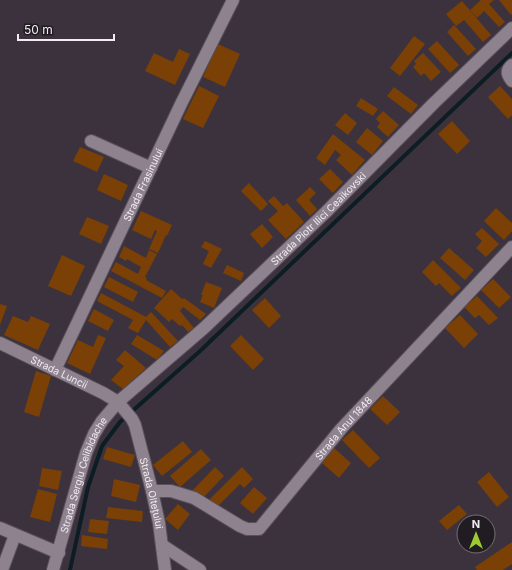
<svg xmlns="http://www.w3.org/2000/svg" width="512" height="570" font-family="Inter,sans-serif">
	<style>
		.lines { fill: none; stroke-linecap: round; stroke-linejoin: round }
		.stream { stroke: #0c1d23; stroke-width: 4 }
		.building { fill: #7a4005 }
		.minor-casing { stroke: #59505a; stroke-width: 14 }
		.minor { stroke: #8d828e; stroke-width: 12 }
		.labels { text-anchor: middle; stroke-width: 3.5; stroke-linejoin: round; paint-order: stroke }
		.street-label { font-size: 10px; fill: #f1ebf2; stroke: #201c21 }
	</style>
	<rect width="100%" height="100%" fill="#3c323d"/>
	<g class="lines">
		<!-- stream -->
		<path class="stream" d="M70 570 88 487 102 446 120 422 199 352 512 53"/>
	</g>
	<!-- building -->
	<path class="building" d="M481 0H494L489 4 505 22 499 27 484 11 477 18 470 10Z
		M499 0H512V14L511 15Z
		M462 1 491 35 483 42 464 20 456 26 446 14Z
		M454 25 476 49 468 56 447 32Z
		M414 36 425 44 400 76 390 68Z
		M437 41 459 65 450 73 428 49Z
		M218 44 240 54 225 87 203 77Z
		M179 49 190 54 175 85 145 71 154 53 173 62Z
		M423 53 441 72 431 81 424 73 421 76 413 67 416 64 414 61Z
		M199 86 219 96 203 128 183 119Z
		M500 86 512 99V115L508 119 488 97Z
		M394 87 418 105 411 114 387 96Z
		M361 98 378 109 373 116 356 106Z
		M383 111 399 125 388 137 377 127 380 123 376 119Z
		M345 113 357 123 348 135 335 125Z
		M452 121 470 141 457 154 438 134Z
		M367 128 383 141 372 155 356 142Z
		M333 134 365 160 352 175 336 160 341 155 335 150 325 165 316 158Z
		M80 147 104 157 97 172 73 161Z
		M330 169 343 182 333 193 319 179Z
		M104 174 128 185 121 201 97 190Z
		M249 183 268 204 261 211 241 191Z
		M310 187 316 193 309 200 317 209 310 216 296 200Z
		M274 196 283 206 287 203 304 222 286 239 268 220 278 211 268 201Z
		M496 208 512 223V231L504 240 484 221Z
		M141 211 172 225 167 236 166 235 158 253 149 249 157 231 155 230 151 239 132 230Z
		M87 217 109 226 101 244 79 234Z
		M262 224 273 237 262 248 250 234Z
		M482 228 499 244 486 257 476 248 482 241 475 234Z
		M205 241 222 249 211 268 203 264 209 251 201 247Z
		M124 246 146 258 149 250 157 254 145 277 147 278 146 280 166 291 162 298 111 271 116 262 138 274 141 267 127 259 126 261 119 257Z
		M449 248 474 270 465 280 440 258Z
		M62 255 85 266 71 296 48 286Z
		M433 260 461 288 452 296 439 283 436 286 422 272Z
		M227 265 244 273 241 281 223 273Z
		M109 277 138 292 133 302 104 287Z
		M493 279 511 297 499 308 481 290Z
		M206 282 222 288 214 308 200 302 203 295H201Z
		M171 289 182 299 184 298 206 314 200 320 183 307 180 311 194 328 188 332 182 325 180 326 172 319 169 322 154 308Z
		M101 293 146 317 151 312 178 341 170 347 146 320 138 333 128 328 133 320 97 301Z
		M477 296 498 318 489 325 479 315 475 318 464 307Z
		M265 298 281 316 269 328 252 310Z
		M0 304 7 306 0 325Z
		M94 309 114 320 108 331 88 321Z
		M460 315 478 334 464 348 445 328Z
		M13 316 28 322 31 316 50 324 38 350 4 335Z
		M98 335 106 338 90 374 67 363 78 340 93 347Z
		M137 335 164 351 157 360 131 344Z
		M241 335 264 359 253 370 230 346Z
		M125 350 146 368 123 389 111 380 124 366 116 360Z
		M36 371 51 376 39 417 24 412Z
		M383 396 400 412 387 425 370 409Z
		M353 430 380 458 369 468 342 440Z
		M183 441 192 452 162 476 153 465Z
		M107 447 135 455 131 467 103 459Z
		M334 448 351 463 339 478 322 463Z
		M201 449 211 460 180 487 170 476Z
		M215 467 224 476 201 500 192 491Z
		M242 467 253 479 244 488 240 484 217 507 209 500Z
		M42 468 62 471 58 490 39 486Z
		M489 472 509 497 497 507 477 482Z
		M114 479 140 485 136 502 111 496Z
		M254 487 267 498 253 514 240 503Z
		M38 489 57 494 50 522 30 517Z
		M178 504 190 514 178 530 165 519Z
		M459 505 467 514 447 530 439 521Z
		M108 507 143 511 142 522 106 518Z
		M90 519 109 521 107 534 88 532Z
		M82 535 108 539 107 549 81 546Z
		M512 542V564L503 570H477L475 567Z"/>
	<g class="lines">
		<defs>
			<g id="minor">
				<path d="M512 65C506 70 507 75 512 81"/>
				<path d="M91 141 151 168"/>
				<path id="s1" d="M0 343 103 393 118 402 132 419 135 425 152 491 159 523 165 570"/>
				<path id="s2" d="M55 370 181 104 233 0"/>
				<path id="s3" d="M152 491H171L194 498 240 526 247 529H259L341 429 512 247"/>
				<path d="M0 528 59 553"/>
				<path d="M162 545 200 570"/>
				<path d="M2 570 15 535"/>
				<path id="s4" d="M53 570 86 453 94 434 102 421 118 402 204 328 326 212 434 103 512 28"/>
			</g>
		</defs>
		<!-- minor casing -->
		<use href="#minor" class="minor-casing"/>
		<!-- minor -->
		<use href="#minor" class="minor"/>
	</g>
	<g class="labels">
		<!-- street labels -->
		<g class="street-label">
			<text dy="4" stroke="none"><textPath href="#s2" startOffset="205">Strada Frasinului</textPath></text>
			<text dy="4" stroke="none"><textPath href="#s4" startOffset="454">Strada Piotr Ilici Ceaikovski</textPath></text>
			<text dy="4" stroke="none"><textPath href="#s1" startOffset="66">Strada Luncii</textPath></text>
			<text dy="4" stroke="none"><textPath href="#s3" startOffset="248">Strada Anul 1848</textPath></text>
			<text dy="4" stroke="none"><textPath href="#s4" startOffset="100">Strada Sergiu Celibidache</textPath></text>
			<text dy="4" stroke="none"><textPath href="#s1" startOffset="231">Strada Oltețului</textPath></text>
		</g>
	</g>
	<!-- north arrow -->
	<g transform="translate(476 534)"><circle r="19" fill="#201c21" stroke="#746f75"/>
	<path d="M0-3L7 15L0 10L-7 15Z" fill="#9cca31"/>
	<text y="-6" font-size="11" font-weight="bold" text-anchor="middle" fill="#f1ebf2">N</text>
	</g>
	<!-- scale -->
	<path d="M18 34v6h96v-6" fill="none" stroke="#f1ebf2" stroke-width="2"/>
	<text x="24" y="34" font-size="12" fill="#f1ebf2" stroke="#201c21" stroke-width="3" paint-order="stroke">50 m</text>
</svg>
